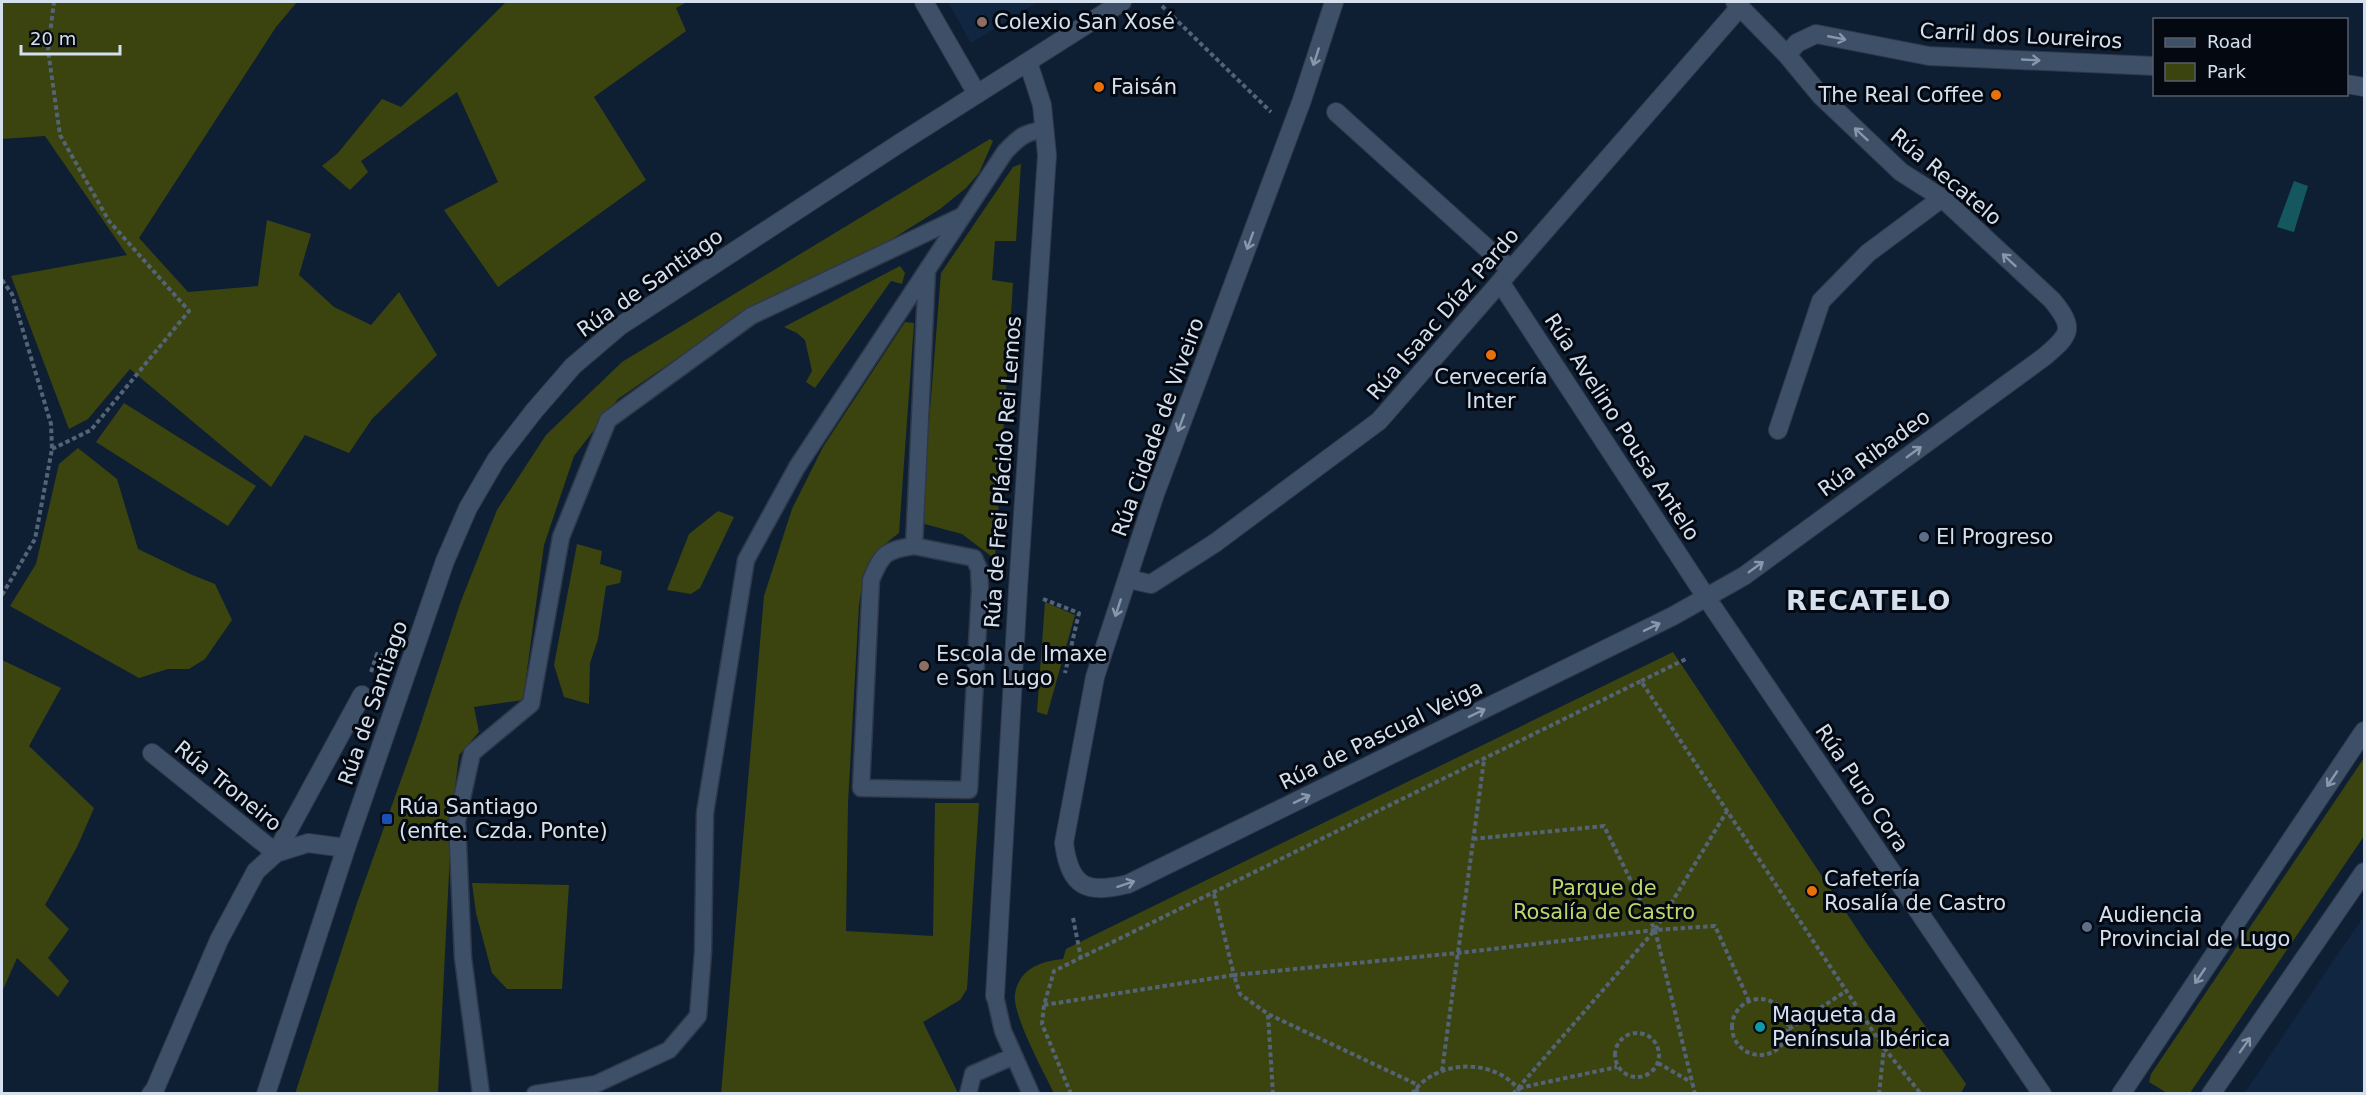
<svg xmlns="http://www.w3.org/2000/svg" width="2366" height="1095" font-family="'DejaVu Sans',sans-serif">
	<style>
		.built { fill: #112741 }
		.green { fill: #3b440f }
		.water { fill: #15575e }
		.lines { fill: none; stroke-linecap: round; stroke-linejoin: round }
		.service-casing { stroke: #2f3849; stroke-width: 19 }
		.pedestrian-casing { stroke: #2f3849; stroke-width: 20 }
		.minor-casing { stroke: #2f3849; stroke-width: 20 }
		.tertiary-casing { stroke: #2f3849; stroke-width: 20 }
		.path { stroke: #546375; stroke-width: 4; stroke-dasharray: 4.5 3; stroke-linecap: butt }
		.service { stroke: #3d5068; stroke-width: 16 }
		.pedestrian { stroke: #3d5068; stroke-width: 18 }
		.minor { stroke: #3d5068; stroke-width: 18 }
		.tertiary { stroke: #3d5068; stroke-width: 18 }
		.oneway { stroke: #8898ab }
		.education-dot { fill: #8d6e63; stroke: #030811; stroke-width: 2 }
		.food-dot { fill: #e8710a; stroke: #030811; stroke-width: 2 }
		.service-dot { fill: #5c6f8a; stroke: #030811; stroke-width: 2 }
		.transit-dot { fill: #1a4fb4; stroke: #030811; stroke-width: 2 }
		.culture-dot { fill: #0f9aa8; stroke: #030811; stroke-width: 2 }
		.labels { text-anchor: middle; stroke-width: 6; stroke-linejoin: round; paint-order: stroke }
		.poi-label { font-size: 21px; fill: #d4e0ee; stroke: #030811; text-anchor: start }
		.street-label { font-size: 21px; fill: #d4e0ee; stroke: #030811 }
		.park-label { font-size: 21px; fill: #c1d568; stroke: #030811 }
		.district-label { font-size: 27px; font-weight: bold; letter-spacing: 1.5px; fill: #d4e0ee; stroke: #030811 }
	</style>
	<rect width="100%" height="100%" fill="#0e1f33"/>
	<!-- built -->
	<path class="built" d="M948 2H1038L971 43Z
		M2364 916V1093H2245L2340 951Z"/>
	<!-- green -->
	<path class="green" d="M2 2H297L276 27 139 238 188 292 258 286 267 220 311 234 299 275 334 307 371 325 399 292 437 355 372 419 349 453 305 435 271 487 130 369 88 419 69 429 11 276 127 255 45 136 2 139Z
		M506 2H687L676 8 686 31 594 97 646 180 498 287 444 210 498 182 457 92 361 161 368 172 350 190 322 166 338 153 382 99 401 107Z
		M990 139 993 141 979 173 966 188 940 209 873 251 718 330 618 399 574 456 544 545 523 700 474 707 479 732 459 755 452 813 438 1093 295 1094 357 903 416 738 461 601 497 510 546 435 622 362Z
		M1021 164 1016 241H995L992 280 1013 283 995 559 962 534 921 523 941 273 1013 167Z
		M900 266 905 273 902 284 891 281 815 388 806 382 812 371 805 340 797 333 784 327Z
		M905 322 914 323 899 533 880 548 864 572 859 605 848 803 846 931 933 936 935 803H979L967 989 960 1000 923 1022 958 1093 721 1094 764 596 792 509 823 447Z
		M124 403 256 486 228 526 96 442Z
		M78 448 117 479 138 549 190 574 215 584 232 620 205 659 189 669H168L139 678 10 606 36 564 59 464Z
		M718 511 734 517 700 588 691 594 667 590 689 534Z
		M577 544 602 551 600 564 622 571 620 583 606 586 598 639 590 663 589 704 564 697 554 665Z
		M1045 602 1075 615 1047 715 1037 712Z
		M1673 652 1865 941 1966 1084 1961 1093H1054C1044 1073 1012 1014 1015 994 1019 969 1041 961 1063 959L1066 949 1078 943Z
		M2 660 61 688 29 746 94 808 77 847 45 905 69 929 48 958 69 981 58 997 17 958 2 992Z
		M2364 758V836L2190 1093H2167L2149 1082 2151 1074Z
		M472 883 569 885 562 989H507L492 973 476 913Z"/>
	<!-- water -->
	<path class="water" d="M2294 181 2308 186 2294 232 2277 227Z"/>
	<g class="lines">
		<defs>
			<path id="service" d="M914 546C885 550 882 554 871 580L861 788 969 790 980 590 979 569 974 558 914 546 927 270
				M995 996 1003 1031 1031 1094
				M481 1094 463 958 457 821 472 753 531 704 561 537 608 420 751 316 962 216
				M535 1094 596 1084 669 1050 698 1016 703 952 705 813 746 560 797 467 1005 152C1020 136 1024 133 1045 129
				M968 1094 973 1074 1014 1056"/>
			<path id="pedestrian" d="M1336 112 1511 270
				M1500 282 1706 597
				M1215 543 1379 421 1740 7
				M152 753 276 853
				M276 853 308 843 346 848
				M151 1094 155 1089 219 940 256 871 276 853 362 695"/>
			<path id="minor" d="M924 2 977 94
				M1334 2 1302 100 1155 494 1095 677 1064 843C1070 888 1087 894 1128 884L1673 616 1744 576 2044 357C2070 335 2076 329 2052 300L1942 198 1901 172 1821 96 1787 55 1735 2
				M1787 55 1797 43 1816 34 1929 56 2154 66
				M2346 84 2364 87
				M1778 430 1821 301 1868 253 1942 198
				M1128 579 1151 584 1215 543
				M1706 597 2042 1094
				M995 996 1018 589 1047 155 1042 105 1028 62
				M2121 1094 2364 731
				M2211 1094 2364 872"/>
			<path id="tertiary" d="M266 1094 346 848 445 561 468 508 496 460 534 411 573 366 620 326 903 141 1122 2"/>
		</defs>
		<!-- service casing -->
		<use href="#service" class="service-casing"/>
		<!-- pedestrian casing -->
		<use href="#pedestrian" class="pedestrian-casing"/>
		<!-- minor casing -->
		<use href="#minor" class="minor-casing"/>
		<!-- tertiary casing -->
		<use href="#tertiary" class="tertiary-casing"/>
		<!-- path -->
		<path class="path" d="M1162 6 1271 112
			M2 280 12 294 51 424 52 449 35 539 2 595
			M52 449 91 430 189 311 109 221 60 135 48 50 54 2
			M1043 599 1079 613 1065 673
			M371 672 377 654 386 657
			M1641 681 1688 658
			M1473 839 1604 826 1655 930 1695 1094
			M1214 894 1234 975 1458 953 1655 930 1715 926 1749 1001
			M1073 918 1081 958
			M1732 1027a28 28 0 1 1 56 0a28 28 0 1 1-56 0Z
			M1044 1005 1234 975 1240 994 1268 1014 1418 1085
			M1268 1015 1273 1094
			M1789 1029 1846 991
			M1615 1055a22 22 0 1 1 44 0a22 22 0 1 1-44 0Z
			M1884 1048 1921 1094
			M1658 1063 1691 1082
			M1442 1071 1484 760
			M1519 1088 1617 1067
			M1415 1089 1421 1094
			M1071 1094 1042 1024 1044 1005 1054 971 1641 681 1884 1048 1879 1094
			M1412 1094C1436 1058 1498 1057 1522 1094
			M1513 1094 1655 930 1727 811"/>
		<!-- service -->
		<use href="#service" class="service"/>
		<!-- pedestrian -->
		<use href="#pedestrian" class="pedestrian"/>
		<!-- minor -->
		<use href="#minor" class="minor"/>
		<!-- tertiary -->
		<use href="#tertiary" class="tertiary"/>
	</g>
	<!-- one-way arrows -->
	<defs><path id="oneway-shaft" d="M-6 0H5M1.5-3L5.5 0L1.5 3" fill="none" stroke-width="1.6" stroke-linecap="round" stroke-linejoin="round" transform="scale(1.5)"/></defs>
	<g class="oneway">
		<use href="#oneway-shaft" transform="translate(1837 38) rotate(11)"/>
		<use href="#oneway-shaft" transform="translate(1316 57) rotate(108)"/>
		<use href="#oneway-shaft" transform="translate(2031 60) rotate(3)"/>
		<use href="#oneway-shaft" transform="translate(1861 134) rotate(-137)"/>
		<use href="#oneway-shaft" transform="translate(1250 241) rotate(110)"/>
		<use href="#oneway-shaft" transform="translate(2009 260) rotate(-137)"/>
		<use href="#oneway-shaft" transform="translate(1181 423) rotate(110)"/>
		<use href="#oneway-shaft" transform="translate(1914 452) rotate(-36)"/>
		<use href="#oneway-shaft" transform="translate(1756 567) rotate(-36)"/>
		<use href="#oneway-shaft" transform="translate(1118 608) rotate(108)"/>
		<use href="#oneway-shaft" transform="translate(1652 627) rotate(-26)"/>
		<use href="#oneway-shaft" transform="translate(1477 713) rotate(-26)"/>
		<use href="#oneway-shaft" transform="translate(2332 779) rotate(124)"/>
		<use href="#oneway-shaft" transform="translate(1302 799) rotate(-26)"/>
		<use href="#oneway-shaft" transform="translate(1126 884) rotate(-18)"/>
		<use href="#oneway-shaft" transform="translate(2200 976) rotate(124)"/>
		<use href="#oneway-shaft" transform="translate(2245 1045) rotate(-55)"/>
	</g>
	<!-- markers -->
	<g class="education-dot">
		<circle cx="982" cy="22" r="6"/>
		<circle cx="924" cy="666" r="6"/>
	</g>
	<g class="food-dot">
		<circle cx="1099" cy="87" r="6"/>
		<circle cx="1996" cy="95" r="6"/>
		<circle cx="1491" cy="355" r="6"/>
		<circle cx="1812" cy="891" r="6"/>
	</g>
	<g class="service-dot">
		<circle cx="1924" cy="537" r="6"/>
		<circle cx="2087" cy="927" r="6"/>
	</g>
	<rect class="transit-dot" x="381" y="813" width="12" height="12" rx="3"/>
	<circle class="culture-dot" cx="1760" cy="1027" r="6"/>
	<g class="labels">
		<!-- poi labels -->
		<g class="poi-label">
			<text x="994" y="29">Colexio San Xosé</text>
			<text x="1111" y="94">Faisán</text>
			<text x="1984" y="102" text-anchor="end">The Real Coffee</text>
			<text x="1491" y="384" text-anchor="middle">Cervecería<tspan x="1491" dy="24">Inter</tspan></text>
			<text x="1936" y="544">El Progreso</text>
			<text x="936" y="661">Escola de Imaxe<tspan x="936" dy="24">e Son Lugo</tspan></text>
			<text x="399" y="814">Rúa Santiago<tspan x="399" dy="24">(enfte. Czda. Ponte)</tspan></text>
			<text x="1824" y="886">Cafetería<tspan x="1824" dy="24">Rosalía de Castro</tspan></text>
			<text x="2099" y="922">Audiencia<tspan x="2099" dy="24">Provincial de Lugo</tspan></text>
			<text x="1772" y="1022">Maqueta da<tspan x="1772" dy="24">Península Ibérica</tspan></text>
		</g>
		<!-- street labels -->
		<g class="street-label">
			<text transform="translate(2021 36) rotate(3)" y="7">Carril dos Loureiros</text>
			<text transform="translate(1946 177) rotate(40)" y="7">Rúa Recatelo</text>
			<text transform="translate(650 283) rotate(-35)" y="7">Rúa de Santiago</text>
			<text transform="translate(1443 314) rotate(-49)" y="7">Rúa Isaac Díaz Pardo</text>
			<text transform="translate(1158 427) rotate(-70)" y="7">Rúa Cidade de Viveiro</text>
			<text transform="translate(1622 427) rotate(57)" y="7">Rúa Avelino Pousa Antelo</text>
			<text transform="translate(1874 453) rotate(-36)" y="7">Rúa Ribadeo</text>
			<text transform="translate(1003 472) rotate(-86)" y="7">Rúa de Frei Plácido Rei Lemos</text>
			<text transform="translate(373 703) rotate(-71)" y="7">Rúa de Santiago</text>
			<text transform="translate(1381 735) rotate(-26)" y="7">Rúa de Pascual Veiga</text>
			<text transform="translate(228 786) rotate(39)" y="7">Rúa Troneiro</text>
			<text transform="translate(1862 788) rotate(56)" y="7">Rúa Puro Cora</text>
		</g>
		<!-- park labels -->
		<g class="park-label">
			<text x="1604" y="895">Parque de<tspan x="1604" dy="24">Rosalía de Castro</tspan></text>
		</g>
		<!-- district labels -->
		<g class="district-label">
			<text x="1869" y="610">RECATELO</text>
		</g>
	</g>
	<!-- border -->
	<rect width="2366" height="1095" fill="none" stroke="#d4e0ee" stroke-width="6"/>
	<!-- legend -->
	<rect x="2153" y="18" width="195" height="78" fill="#030811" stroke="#575e69" stroke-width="1.5"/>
	<rect x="2165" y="38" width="30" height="9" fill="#3d5068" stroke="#575e69" stroke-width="1.5"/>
	<text x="2207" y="48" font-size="18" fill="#d4e0ee">Road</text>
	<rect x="2165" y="63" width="30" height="18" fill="#3b440f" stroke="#575e69" stroke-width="1.5"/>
	<text x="2207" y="78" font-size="18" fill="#d4e0ee">Park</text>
	<!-- scale -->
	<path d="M21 45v9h99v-9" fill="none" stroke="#d4e0ee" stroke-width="3"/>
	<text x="30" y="45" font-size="18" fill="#d4e0ee" stroke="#030811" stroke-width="4.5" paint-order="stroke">20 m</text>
</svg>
